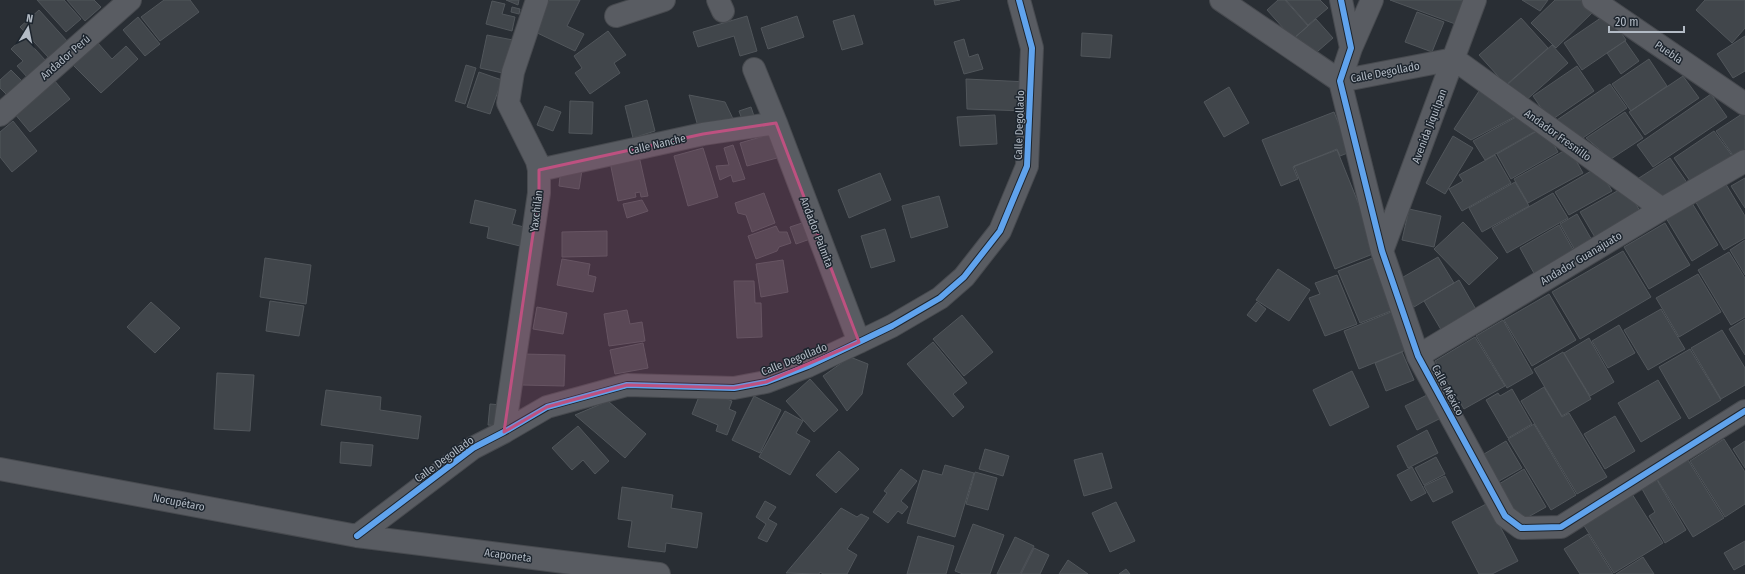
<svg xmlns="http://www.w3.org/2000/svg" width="1745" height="574" font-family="'Fira Sans Condensed',sans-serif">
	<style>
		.building { fill: #41464b; stroke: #51565b }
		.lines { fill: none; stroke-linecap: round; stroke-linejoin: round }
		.minor-casing { stroke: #474a4f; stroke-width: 24 }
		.minor { stroke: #595c62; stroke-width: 22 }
		.cycleway-casing { stroke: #1d252e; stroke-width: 8 }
		.cycleway { stroke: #60a3ed; stroke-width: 6 }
		.marked { fill: #bd5180; fill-opacity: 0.2; stroke: #bd5180; stroke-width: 3; stroke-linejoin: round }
		.labels { text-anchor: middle; stroke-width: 3; stroke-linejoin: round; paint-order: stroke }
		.street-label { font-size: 11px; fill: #b3bbc5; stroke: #1d252e }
	</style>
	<rect width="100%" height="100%" fill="#292e34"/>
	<!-- building -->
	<path class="building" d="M37 0H64L81 19 66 32Z
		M67 0H94L101 7 85 21Z
		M164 0H190L199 12 160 41 141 17Z
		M506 0H519L518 5Z
		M543 0H580L567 26 584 34 575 51 529 29Z
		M934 0H960L935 5Z
		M1278 0H1285L1308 26 1293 39 1267 10Z
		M1286 0H1320L1328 8 1308 25Z
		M1390 0H1467L1458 25Z
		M1522 0H1548L1540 11Z
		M1555 0H1583L1594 11 1556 48 1531 23Z
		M1705 0H1745V28L1732 43 1696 10Z
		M492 1 505 4 502 14 515 17 512 31 486 24Z
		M512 7 520 9 519 14 511 12Z
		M39 10 68 42 49 58 20 27Z
		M1417 12 1444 22 1432 52 1405 42Z
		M1608 13 1626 40 1582 70 1564 43Z
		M854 15 863 44 842 50 833 21Z
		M747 16 757 51 740 56 734 36 698 47 693 32Z
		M797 16 804 37 768 49 761 28Z
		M138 17 160 44 145 56 123 30Z
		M1521 18 1548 48 1506 85 1479 55Z
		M1316 19 1333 38 1310 58 1293 39Z
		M608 31 626 55 614 63 620 73 590 94 575 73 582 68 574 56Z
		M1082 33 1112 35 1110 58 1081 56Z
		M487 35 513 40 507 74 480 68Z
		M1745 36V71L1733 78 1717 54Z
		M24 37 46 61 28 78 17 66 23 61 11 49Z
		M964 39 969 57 978 54 983 69 964 74 954 42Z
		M1625 41 1639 61 1621 74 1607 53Z
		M97 42 112 59 126 46 138 59 101 93 73 65Z
		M1552 45 1568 63 1524 102 1508 84Z
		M1649 59 1667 86 1631 111 1612 84Z
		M466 65 476 68 465 104 455 101Z
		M1577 66 1594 91 1550 121 1533 96Z
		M11 70 24 83 9 97 0 88V80Z
		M479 72 502 80 490 114 467 107Z
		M1683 76 1699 98 1645 135 1629 112Z
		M966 79 1028 82 1027 111 967 109Z
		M54 80 70 99 30 132 14 113Z
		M1610 84 1627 108 1574 144 1554 122Z
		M1483 85 1518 115 1471 140 1454 129Z
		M1229 87 1249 123 1224 137 1204 102Z
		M1711 94 1727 117 1653 167 1637 145Z
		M689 95 725 102 736 125 699 130Z
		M647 100 655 131 633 138 625 106Z
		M570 101 593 102 592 134 569 133Z
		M545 106 561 112 553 131 537 125Z
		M751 107 755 119 743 122 739 111Z
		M1334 112 1350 152 1340 156 1337 149 1293 167 1298 179 1281 186 1262 140Z
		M1525 112 1541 128 1485 160 1473 141Z
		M1625 112 1643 138 1611 159 1586 138Z
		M1745 112V160L1739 164 1716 131Z
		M995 115 997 144 960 146 957 117Z
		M13 121 37 151 12 172 0 157V132Z
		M1544 127 1558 152 1511 179 1497 154Z
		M1714 131 1736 161 1695 188 1674 158Z
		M771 134 777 158 747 166 740 143Z
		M1453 136 1473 148 1445 194 1426 183Z
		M733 145 745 179 733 182 731 175 720 180 716 166 729 165 724 148Z
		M703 148 718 197 688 206 674 156Z
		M1569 148 1583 173 1528 203 1514 179Z
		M1337 150 1378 252 1335 269 1294 166Z
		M1495 155 1511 183 1462 211 1449 189 1463 181 1459 175Z
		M639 156 648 196 641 197 640 192 635 193 636 197 618 201 610 162Z
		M1670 158 1688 184 1658 205 1639 178Z
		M1598 167 1612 191 1569 215 1555 192Z
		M561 168 582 170 579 189 559 186Z
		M880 173 891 200 849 218 838 190Z
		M1745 178V208L1731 186Z
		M1724 181 1745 216V238L1724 250 1694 199Z
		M1515 182 1529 206 1482 232 1469 208Z
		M1626 186 1641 213 1596 239 1580 212Z
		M764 193 775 223 752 232 746 215 738 213 735 203Z
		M1553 193 1568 218 1507 253 1492 228Z
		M939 196 948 227 911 238 902 206Z
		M475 200 516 210 512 224 524 227 520 246 487 238 489 227 470 223Z
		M642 200 648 211 627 218 623 204Z
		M1692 203 1718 245 1692 261 1666 218Z
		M1409 209 1441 216 1434 247 1402 240Z
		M1577 214 1593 242 1576 252 1560 224Z
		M808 221 813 238 796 244 790 227Z
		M1463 222 1498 258 1469 285 1434 249Z
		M1665 223 1690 265 1649 289 1624 247Z
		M1559 225 1575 253 1535 275 1520 248Z
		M776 226 779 232H787L791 243 779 247 777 251 756 259 748 236Z
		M885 229 895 261 871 268 861 236Z
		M607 231V256L562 257V232Z
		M1745 240V275L1730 250Z
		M1623 251 1651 297 1580 339 1552 292Z
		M1729 252 1745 278V317L1731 325 1698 270Z
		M1375 257 1396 309 1360 323 1338 271Z
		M1438 257 1454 283 1414 307 1398 280Z
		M265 258 311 265 306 304 260 297Z
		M562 259 590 264 588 275 596 277 593 292 557 285Z
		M783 260 788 292 761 297 756 264Z
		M1278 269 1310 290 1289 321 1256 300Z
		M1698 274 1721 312 1679 337 1656 298Z
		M1337 275 1357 324 1325 336 1309 298 1320 294 1315 283Z
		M1459 280 1478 313 1443 333 1424 301Z
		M734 281H754L755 303H761L762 337 737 338Z
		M1549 294 1576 340 1532 366 1504 320Z
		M270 301 304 306 299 336 266 331Z
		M151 302 180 328 155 353 127 327Z
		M1257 302 1266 309 1256 322 1247 315Z
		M537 307 567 313 563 334 533 329Z
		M1661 309 1685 349 1648 370 1624 330Z
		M627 310 630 324 642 322 645 341 609 346 604 314Z
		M1391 312 1406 350 1359 369 1344 331Z
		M962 315 993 352 964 376 933 339Z
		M1745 319V355L1729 329Z
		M1503 320 1533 373 1507 388 1476 336Z
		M1619 325 1635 353 1608 368 1592 341Z
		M1722 330 1745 368V385L1721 399 1691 348Z
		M1475 337 1505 386 1464 409 1435 361Z
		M1589 338 1614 382 1590 396 1564 353Z
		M933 342 967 383 953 394 964 407 953 417 907 364Z
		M643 343 648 368 615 374 610 350Z
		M1690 349 1721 400 1689 419 1659 367Z
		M1402 352 1414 380 1386 391 1375 363Z
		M1563 352 1591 399 1562 416 1534 369Z
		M522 354 565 355 564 386 522 385Z
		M850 357 868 364 862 394 847 411 823 376Z
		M1352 371 1369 407 1330 426 1313 390Z
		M217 373 254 375 250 431 214 429Z
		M810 379 838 410 814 432 786 401Z
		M1658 380 1681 418 1641 442 1618 403Z
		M1544 387 1562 417 1569 413 1607 477 1577 494 1521 401Z
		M702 389 732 401 729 409 736 412 727 435 716 431 718 425 692 414Z
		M1512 389 1532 424 1508 438 1486 400 1498 393 1500 396Z
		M326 390 381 397 380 410 421 416 418 439 321 425Z
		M1431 393 1443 417 1417 430 1405 406Z
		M754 396 781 410 760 453 732 440Z
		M608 401 646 434 625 458 575 415Z
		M490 404 501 405 498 426 488 425Z
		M785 411 803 421 796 433 810 441 790 475 759 457Z
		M1615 416 1635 451 1605 469 1584 434Z
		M1534 424 1576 495 1551 510 1508 439Z
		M578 426 609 461 595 474 583 460 572 470 552 448Z
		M1427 430 1438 453 1408 468 1397 446Z
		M1724 439 1745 472V504L1725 517 1690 461Z
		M1506 441 1522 468 1494 484 1479 457Z
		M1745 441V468L1733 449Z
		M341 442 373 445 371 466 340 463Z
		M985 449 1009 456 1003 476 979 469Z
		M839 451 859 469 836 493 816 475Z
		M1102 453 1112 488 1084 496 1074 460Z
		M1436 457 1445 474 1424 485 1415 468Z
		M1688 460 1724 518 1693 537 1657 479Z
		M945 465 974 473 955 537 907 523 923 470 942 475Z
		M1412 467 1426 493 1411 501 1397 475Z
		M901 469 917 481 901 501 908 507 902 514 898 511 888 523 873 512 887 493 884 491Z
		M1524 469 1546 507 1521 521 1499 484Z
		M975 472 997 478 988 510 966 504Z
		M1445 476 1453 492 1433 502 1424 486Z
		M1657 480 1686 530 1665 543 1649 516 1655 512 1642 489Z
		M622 487 673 495 671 508 702 513 697 548 666 543 665 552 628 547 632 521 618 519Z
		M1632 494 1663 543 1614 573 1583 524Z
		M765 501 776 507 768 519 777 524 767 542 758 538 766 524 756 517Z
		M1116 502 1135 541 1110 552 1092 513Z
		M1488 503 1518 561 1492 574H1479L1452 522Z
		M841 508 857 517 861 514 869 518 847 549 857 555 847 574H823L820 572 819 574 786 573Z
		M973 524 1004 535 990 574H963L955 571Z
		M1588 534 1613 574H1580L1564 549Z
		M918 536 954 546 946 574H907Z
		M1015 537 1034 546 1020 574H997Z
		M1745 541V564L1734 570 1724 553Z
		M1034 548 1049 555 1040 574H1021Z
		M1643 557 1654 574H1616Z
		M1068 560 1088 574H1059Z
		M1126 569 1130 574H1119Z"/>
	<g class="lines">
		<defs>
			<path id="minor" d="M718 0 723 11
				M1221 0 1340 81 1454 59 1662 209
				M1341 0 1351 48 1340 81 1382 251 1418 356 1505 516 1521 528 1561 527 1745 411
				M1593 0 1745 104
				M616 16 664 0
				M1351 48 1372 0
				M754 69 776 123 859 342
				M0 115 130 0
				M539 170 703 134 776 123
				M1382 251 1475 0
				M1418 356 1662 209 1745 161
				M504 432 539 193V170L537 161 508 103 513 72 537 0
				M0 469 357 536 659 574
				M357 536 473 448 504 432 547 407 627 385 734 388 766 382 808 366 859 342 892 326 940 298 964 277 1000 231 1027 166 1032 48 1019 0"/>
		</defs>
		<!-- minor casing -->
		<use href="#minor" class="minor-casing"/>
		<!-- minor -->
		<use href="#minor" class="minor"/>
		<defs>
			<path id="cycleway" d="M1341 0 1351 48 1340 81 1382 251 1418 356 1505 516 1521 528 1561 527 1745 411
				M357 536 473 448 504 432 547 407 627 385 734 388 766 382 808 366 859 342 892 326 940 298 964 277 1000 231 1027 166 1032 48 1019 0"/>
		</defs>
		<!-- cycleway casing -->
		<use href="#cycleway" class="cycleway-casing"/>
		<!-- cycleway -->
		<use href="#cycleway" class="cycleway"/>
	</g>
	<!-- marked area -->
	<path class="marked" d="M776 123 859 342 766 382 734 388 627 385 547 407 504 432 539 193V170L703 134Z"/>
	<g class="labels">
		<!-- street labels -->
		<g class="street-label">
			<text transform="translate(1669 52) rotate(34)" y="4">Puebla</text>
			<text transform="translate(65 57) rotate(-41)" y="4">Andador Perú</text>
			<text transform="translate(1385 72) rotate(-11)" y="4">Calle Degollado</text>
			<text transform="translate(1019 125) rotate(-88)" y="4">Calle Degollado</text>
			<text transform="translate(1429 126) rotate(-69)" y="4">Avenida Jiquilpan</text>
			<text transform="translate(1558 135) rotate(36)" y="4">Andador Fresnillo</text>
			<text transform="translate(657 144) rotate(-13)" y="4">Calle Nanche</text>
			<text transform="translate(536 211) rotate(-83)" y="4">Yaxchilán</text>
			<text transform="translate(817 232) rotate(69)" y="4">Andador Palmita</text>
			<text transform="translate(1581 258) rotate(-31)" y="4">Andador Guanajuato</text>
			<text transform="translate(794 359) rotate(-22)" y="4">Calle Degollado</text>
			<text transform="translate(1448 390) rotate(62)" y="4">Calle México</text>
			<text transform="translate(444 459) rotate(-36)" y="4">Calle Degollado</text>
			<text transform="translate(179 502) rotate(11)" y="4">Nocupétaro</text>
			<text transform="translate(508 555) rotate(7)" y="4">Acaponeta</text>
		</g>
	</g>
	<!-- north arrow -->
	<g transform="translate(28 28) rotate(10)" stroke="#1d252e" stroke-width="3" paint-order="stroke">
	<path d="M0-3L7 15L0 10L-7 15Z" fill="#b3bbc5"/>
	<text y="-6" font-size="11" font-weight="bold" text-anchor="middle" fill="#b3bbc5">N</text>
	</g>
	<!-- scale -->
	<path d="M1609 26v6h75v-6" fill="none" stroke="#b3bbc5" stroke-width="2"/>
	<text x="1615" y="26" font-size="12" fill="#b3bbc5" stroke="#1d252e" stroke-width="3" paint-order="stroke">20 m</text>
</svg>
